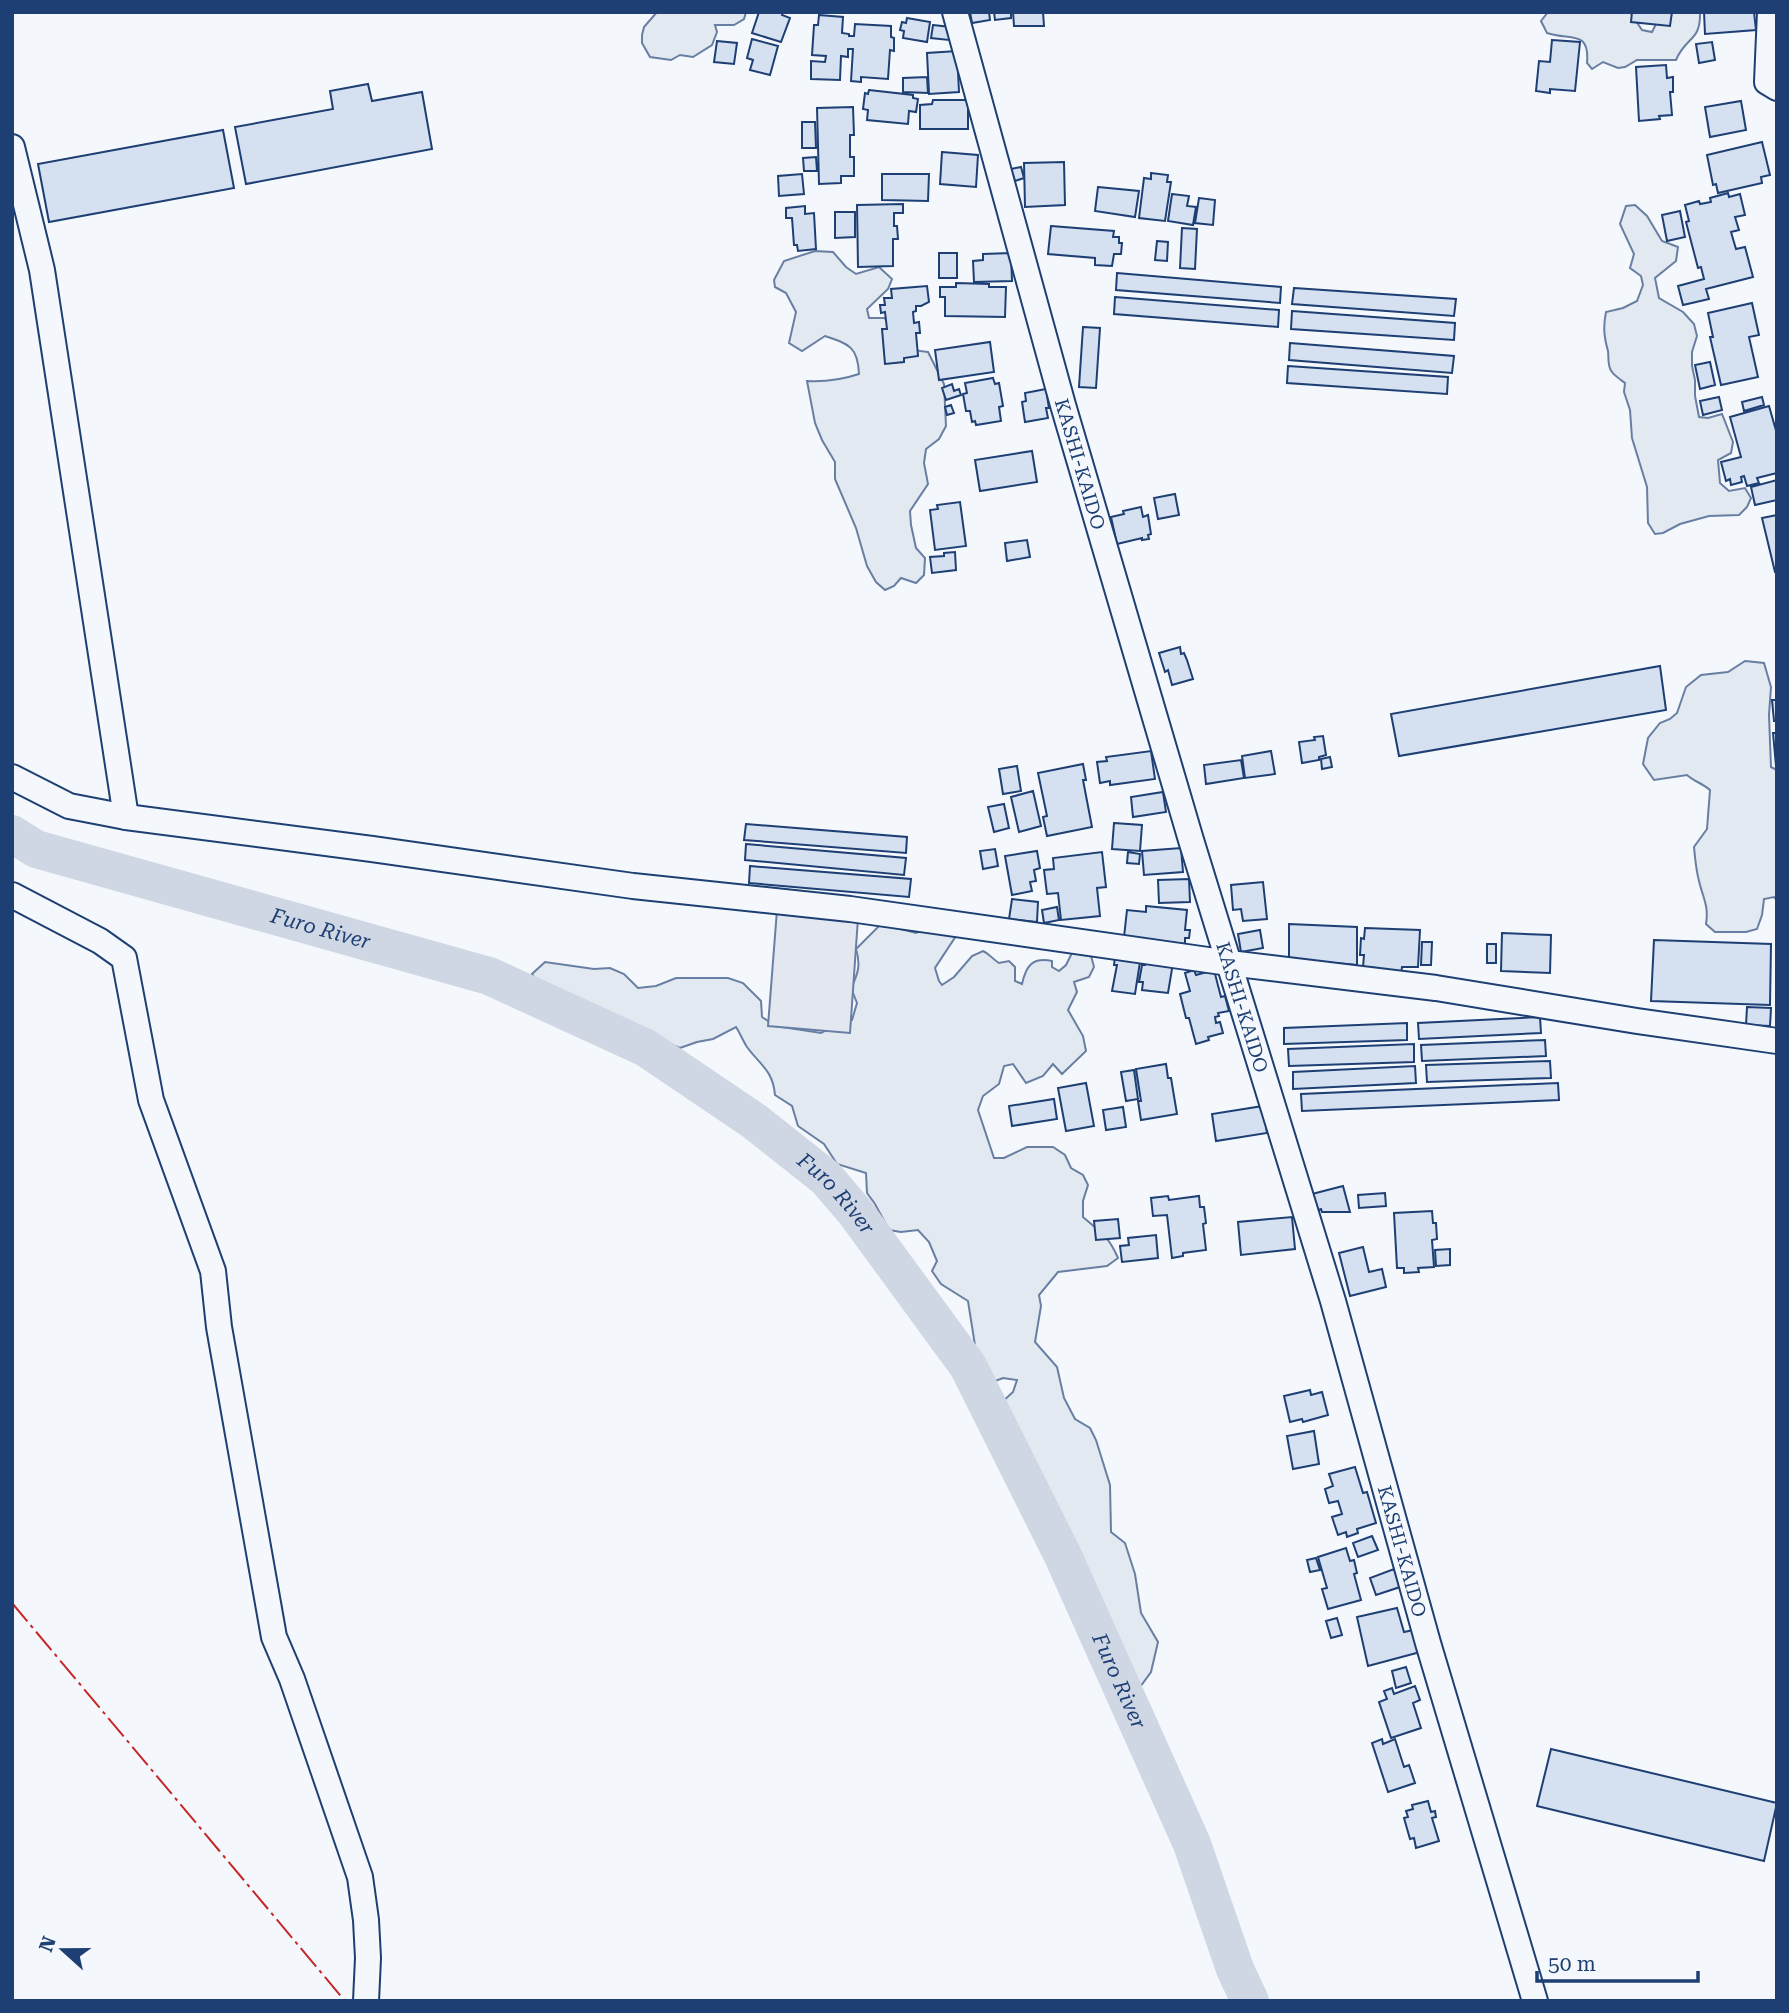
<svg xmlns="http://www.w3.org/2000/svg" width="1789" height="2013" font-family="'Roboto Serif',serif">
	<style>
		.green { fill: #e3e9f0; stroke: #687fa3; stroke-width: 2 }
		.parking { fill: #e3e8f0; stroke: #687fa3; stroke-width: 2 }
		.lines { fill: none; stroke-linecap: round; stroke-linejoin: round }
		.river { stroke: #cfd7e4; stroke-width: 38 }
		.building { fill: #d5e0f0; stroke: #1d3f73; stroke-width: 2 }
		.minor-casing { stroke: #1d3f73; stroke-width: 28 }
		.minor { stroke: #f4f7fb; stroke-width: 24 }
		.power { stroke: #c62828; stroke-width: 2; stroke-dasharray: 24 5 3.5 5; stroke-linecap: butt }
		.labels { text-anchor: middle; stroke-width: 5; stroke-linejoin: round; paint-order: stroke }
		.street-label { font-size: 19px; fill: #1d3f73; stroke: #f4f7fb }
		.water-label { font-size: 21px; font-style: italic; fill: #1d3f73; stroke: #f4f7fb }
	</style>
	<rect width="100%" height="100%" fill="#f4f7fb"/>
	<!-- green -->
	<path class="green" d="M657 12H746L744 19 734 25H715L717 32 712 45 693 57 680 55 671 60 650 57 642 43V35L644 27Z
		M1548 12H1630L1642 30 1652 32 1662 12H1700C1701 42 1686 36 1676 60H1637L1625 67 1618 68 1603 62 1592 69 1587 63C1590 29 1570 41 1547 33L1541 21Z
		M1635 205 1647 216 1662 241 1678 247 1676 261 1655 278 1659 298 1683 312 1694 324 1697 336 1692 352V366L1695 380V396L1699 417 1708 418 1722 414 1733 442 1731 453 1718 460 1720 483 1729 491 1745 488 1751 498 1747 507 1739 515 1709 516 1680 524 1663 533 1655 534 1648 523 1647 487 1632 438 1630 410 1624 392 1625 383C1621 380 1615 376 1612 372 1607 366 1609 358 1608 351 1604 337 1603 327 1606 312L1623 308 1637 301 1643 285 1641 276 1630 268 1634 254 1620 224 1626 206Z
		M815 251 833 252 846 267 856 274 879 267 892 279 888 289 867 309 869 318H885C894 340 903 350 928 352L944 384 946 426 939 439 926 449 924 463 928 484 910 511 911 525 916 548 925 558 924 575 916 583 901 578 894 586 885 590 876 582 867 566 856 528 835 479V462L822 440 815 423 807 381C826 382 841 380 859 374 858 347 849 344 825 336L802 351 789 343 796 312 786 293 775 287 774 280 784 261Z
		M1745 661 1764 663 1771 687 1769 715 1771 767 1777 770V901L1774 897 1764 899 1762 915 1757 929 1746 932H1715L1706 924C1709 906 1703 898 1699 881 1696 870 1695 858 1694 847L1707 829 1710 790C1702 783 1695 782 1687 775L1654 780 1643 764 1648 738 1660 723 1670 719 1677 713 1686 687 1701 675 1728 672Z
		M881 924 916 933 931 927 956 936 935 968 939 981 942 985 954 977 972 956 983 951C990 954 992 959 999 963L1009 961 1015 967V981L1022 984C1026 966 1032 957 1052 961V967L1059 971 1066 965 1072 953 1090 952 1094 967 1089 977 1074 982 1077 992 1068 1010 1083 1036 1086 1051 1062 1074 1053 1064 1043 1076 1026 1083 1013 1064 1004 1066 999 1084 983 1096 978 1110 994 1158H1004L1027 1147H1053L1065 1155 1071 1168 1083 1175 1088 1185 1083 1201V1217C1100 1232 1108 1235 1118 1258L1107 1266 1058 1272 1039 1295 1041 1306 1035 1342 1057 1367 1064 1398 1075 1419 1090 1428 1096 1440 1110 1485 1111 1532 1125 1543 1135 1574 1141 1613 1158 1642 1151 1672 1140 1687 1128 1672 1093 1600 1083 1570 1064 1530 1049 1511 1037 1490 1036 1476 1008 1423 1002 1402 1013 1392 1017 1380 1003 1378 990 1383 977 1358 968 1301 941 1284 932 1271 937 1261 929 1242 918 1230 901 1232 889 1230 875 1204 867 1193 866 1173 837 1164 824 1144 798 1126 792 1106 775 1095C773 1070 760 1065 747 1047 743 1041 740 1033 736 1027L713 1039 697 1042 680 1048 660 1040 650 1030H632L612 1043 600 1039 590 1016 578 1009 563 1017 546 1007 545 993 532 974 545 962 594 969 610 968 624 974 638 988 656 986 676 978H728L743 983 761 1001 762 1017 776 1026 821 1033 836 1025 852 1020 857 1003 851 988C858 974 861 965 856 949Z"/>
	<!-- parking -->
	<path class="parking" d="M777 910 858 918 850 1033 768 1026Z"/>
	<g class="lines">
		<!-- river -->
		<path class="river" id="s1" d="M12 834 36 849 489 976 646 1048 754 1121 826 1178 856 1213 968 1366 1063 1556 1192 1844 1235 1969 1250 2001"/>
	</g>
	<!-- building -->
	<path class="building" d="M759 12H783L782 15 790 18 781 42 752 33Z
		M970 12H989L990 20 972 23Z
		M994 12H1011V18L995 20Z
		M1013 12H1043L1044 26H1014Z
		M1632 12H1672L1670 26 1631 22Z
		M1704 12H1754L1756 30 1705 34Z
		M819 15 843 17 842 33 849 34V36H854L855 24 891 26V37L894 38V51L890 50 888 79 861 77V82L851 81 853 49H848V57L841 56 840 80 811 79V61L825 62 826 56 812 55 814 25H818Z
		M907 18 930 22 927 42 903 38 904 31 900 30 902 22 906 23Z
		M933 25 950 27 949 40 931 38Z
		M752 39 778 46 770 75 750 70 753 60 747 58Z
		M1552 40 1580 42 1575 91 1550 89V93L1536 91 1539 61 1550 62Z
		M717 41 737 43 734 64 714 62Z
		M1712 42 1715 60 1699 63 1696 44Z
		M957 51 959 92 929 94 927 53Z
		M1666 65 1667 78 1673 77V92H1670L1672 115 1659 116 1660 119 1639 121 1636 67Z
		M927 77 928 93 903 92V78Z
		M368 84 372 101 422 92 432 149 246 184 235 127 333 109 330 91Z
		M869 90 913 95V98L918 99 916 112 909 111 908 124 867 120 868 110 863 109 865 93 868 94Z
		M933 100H968V129H920V105L932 104Z
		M1741 101 1746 130 1710 137 1705 107Z
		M853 107 854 135H850V157H854V176H841V183L819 184 817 108Z
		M802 122H815L816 148H802Z
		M223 130 234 188 49 222 38 164Z
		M1762 142 1770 175 1761 177 1762 183 1718 193 1716 184 1713 185 1707 155Z
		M942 152 978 155 976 187 940 184Z
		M816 157 817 171H804L803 158Z
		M1064 162 1065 205 1025 207 1024 163Z
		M1021 167 1024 178 1015 181 1011 169Z
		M1151 173 1168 175 1167 182H1171L1165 221 1139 218 1144 178 1151 179Z
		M802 174 804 194 779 196 778 176Z
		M882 174H929L928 201 882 200Z
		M1098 187 1139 191 1135 217 1095 211Z
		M1728 193 1729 197 1740 194 1745 215 1735 217 1739 230 1731 232 1736 249 1745 247 1753 277 1706 289 1709 299 1683 305 1678 286 1704 279 1701 267 1698 268 1686 222 1689 221 1685 205 1699 201 1700 204 1711 202 1710 198Z
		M1172 194 1189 196 1187 206 1196 207 1193 225 1168 221Z
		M1199 198 1215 200 1213 225 1195 223Z
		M903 204V213H894V226H897L898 239H893V266L858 267 857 205Z
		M805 206V214L814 213 816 249 798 251 797 245H794L792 218H786V208Z
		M1680 211 1685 237 1667 241 1662 215Z
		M835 212H855V237L835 238Z
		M1051 226 1114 231 1113 237H1119V243H1122L1121 254H1114L1112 266 1095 265V258L1048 254Z
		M1182 228 1197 229 1195 269 1180 268Z
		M1157 241 1168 242 1167 261 1155 260Z
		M939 253H957V278H939Z
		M1011 253 1012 281 974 282 973 261 983 260V254Z
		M1117 273 1281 287 1280 303 1116 290Z
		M956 283 989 284V287H1006L1005 317 945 316V297H940V287H956Z
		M927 286 929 302 921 306H916V311L913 312 914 323 919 322 920 333H916L918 356 904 358V362L885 364 882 329H887L885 312 881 313 880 305H885L884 298H892L891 289Z
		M1294 288 1456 299 1454 316 1292 304Z
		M1115 297 1279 310 1278 327 1114 314Z
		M1752 303 1759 335 1749 337 1758 377 1721 385 1710 337H1713L1708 313Z
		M1292 311 1455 323 1454 340 1291 329Z
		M1083 327 1100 328 1096 388 1079 387Z
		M990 342 994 372 939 380 935 350Z
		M1290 343 1454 356 1452 373 1289 360Z
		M1710 362 1715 385 1700 389 1695 365Z
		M1288 366 1448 377 1447 394 1287 383Z
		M993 378 995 384 999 383 1003 406 999 407 1001 421 976 425 975 421 972 422 970 411H966L963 394 967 393 965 383Z
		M952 384 954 391 959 389 961 395 946 400 942 388Z
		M1046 389 1049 408H1046L1048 418 1025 422 1022 402 1026 401 1025 393Z
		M1719 397 1722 410 1703 415 1700 401Z
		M1762 397 1764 405 1744 411 1742 402Z
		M951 405 954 413 947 415 945 407Z
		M1769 406 1777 434V473L1757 478 1759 483 1747 486 1744 476 1741 477 1742 482 1731 485 1730 479 1726 481 1721 462 1741 457 1730 417Z
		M1032 451 1037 482 980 491 975 460Z
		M1777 480V500L1755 505 1751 487Z
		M1175 494 1179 515 1158 519 1154 498Z
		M960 502 966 546 935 550 930 510 938 509 937 505Z
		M1141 507 1143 517 1148 515 1151 534 1148 535 1149 539 1142 540V538L1117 544 1111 517 1124 514 1123 511Z
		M1777 515V572H1775L1762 518Z
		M1027 540 1030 557 1007 561 1005 543Z
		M955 552 956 570 932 573 930 557 944 556V553Z
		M1180 647 1181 654 1184 653 1187 660 1193 679 1172 685 1168 670 1165 672 1159 653Z
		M1660 666 1666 710 1399 756 1391 714Z
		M1772 700H1777V721H1774Z
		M1773 733H1777V766H1776Z
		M1323 736 1326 755 1319 757V760L1302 763 1299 742 1315 740 1314 737Z
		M1151 751 1155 779 1110 785V781L1100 783 1097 762 1107 761 1106 757Z
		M1271 751 1275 774 1245 778 1242 756Z
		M1330 757 1332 767 1322 769 1321 759Z
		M1241 760 1244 778 1206 784 1204 765Z
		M1083 764 1086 780H1083L1092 827 1047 836 1043 817 1047 816 1038 773Z
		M1017 766 1021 791 1003 794 999 769Z
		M1033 791 1041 826 1019 832 1011 797Z
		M1163 792 1166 812 1133 817 1131 797Z
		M1004 804 1009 828 994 832 988 807Z
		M1114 823 1142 825 1140 851 1112 849Z
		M746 824 907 837 906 853 744 840Z
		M746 844 906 858 904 875 745 860Z
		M1181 848 1183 872 1144 875 1142 851Z
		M995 849 998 866 983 869 980 851Z
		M1037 851 1040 868 1034 870 1036 881 1030 882 1032 891 1012 895 1005 856Z
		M1102 852 1106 887 1097 888 1100 916 1061 920 1058 893 1047 894 1044 870 1054 869 1053 858Z
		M1128 852 1140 854 1139 864 1127 863Z
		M750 866 911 879 909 897 749 883Z
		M1189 879 1190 902 1159 903 1158 880Z
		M1263 882 1267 919 1243 921 1241 909 1233 910 1231 885Z
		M1012 899 1038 902 1037 922 1009 919Z
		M1146 906 1187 910 1185 930H1190L1189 938H1185V944L1124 937 1127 910 1146 912Z
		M1057 907 1059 920 1044 923 1042 910Z
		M1289 924 1357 927V965L1289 959Z
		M1365 928 1420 930 1418 967H1402L1401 975 1375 973V968L1363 967 1364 955H1360L1361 938 1364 939Z
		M1260 930 1263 948 1241 952 1238 934Z
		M1502 933 1551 935 1550 973 1501 971Z
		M1654 940 1771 944 1770 1005 1651 1001Z
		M1422 942H1432L1431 965H1421Z
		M1487 944H1496V963H1487Z
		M1146 955 1173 963 1168 993 1142 990 1143 982H1139L1142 965H1145Z
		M1115 957 1140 962 1135 994 1112 991 1117 965H1114Z
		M1194 970 1196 975 1214 970 1221 997 1225 996 1229 1011 1218 1013 1219 1016 1215 1017 1216 1023 1220 1022 1223 1033 1208 1037 1209 1040 1196 1044 1189 1018H1186L1180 994 1190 991 1185 973Z
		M1747 1007 1771 1008 1770 1026 1746 1025Z
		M1540 1017 1541 1033 1419 1039 1418 1023Z
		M1407 1023V1040L1284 1044V1028Z
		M1545 1040 1546 1056 1422 1061 1421 1045Z
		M1414 1044V1062L1289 1066 1288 1049Z
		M1550 1061 1551 1078 1427 1082 1426 1065Z
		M1166 1064 1168 1078H1171L1177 1114 1141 1120 1138 1101H1141L1136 1069Z
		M1415 1066 1416 1083 1293 1089V1072Z
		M1134 1070 1138 1099 1126 1101 1121 1072Z
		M1086 1083 1094 1126 1066 1131 1058 1088Z
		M1558 1083 1559 1100 1302 1111 1301 1094Z
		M1054 1099 1057 1119 1012 1126 1009 1106Z
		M1263 1106 1267 1133 1216 1141 1212 1114Z
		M1123 1107 1126 1127 1106 1130 1103 1110Z
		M1343 1186 1350 1212H1322L1321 1209 1316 1211 1312 1194Z
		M1385 1193 1386 1206 1359 1208 1358 1195Z
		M1168 1196 1169 1200 1199 1196 1200 1207H1204L1206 1223 1203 1224 1206 1250 1183 1253V1256L1172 1258 1167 1215 1153 1216 1151 1198Z
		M1432 1211 1433 1223H1436L1437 1239 1432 1240 1434 1267 1418 1268 1419 1272 1404 1273V1268H1397L1394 1213Z
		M1292 1217 1295 1249 1241 1255 1238 1222Z
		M1118 1219 1120 1238 1096 1240 1094 1221Z
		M1156 1235 1158 1258 1122 1262 1120 1246 1129 1245 1128 1238Z
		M1363 1247 1369 1272 1382 1269 1386 1287 1350 1296 1339 1253Z
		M1450 1249V1265L1436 1266 1435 1250Z
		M1310 1390 1311 1395 1322 1392 1328 1415 1303 1422 1302 1419 1290 1422 1284 1396Z
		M1314 1431 1319 1464 1293 1469 1287 1436Z
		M1355 1467 1363 1493 1367 1492 1376 1523 1357 1529 1358 1533 1347 1537 1346 1532 1338 1535 1332 1517 1342 1514 1338 1501 1329 1503 1325 1489 1333 1486 1329 1474Z
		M1372 1536 1378 1550 1358 1557 1353 1543Z
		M1346 1548 1350 1561 1354 1560 1357 1573 1354 1574 1361 1600 1328 1609 1322 1589 1327 1588 1318 1557Z
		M1316 1558 1320 1570 1310 1572 1307 1560Z
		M1394 1569 1400 1587 1376 1595 1370 1578Z
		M1397 1608 1404 1632 1418 1629 1424 1651 1368 1666 1357 1617Z
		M1337 1618 1342 1635 1331 1638 1326 1621Z
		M1406 1667 1411 1683 1396 1688 1392 1671Z
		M1415 1686 1420 1700 1413 1703 1421 1728 1391 1738 1379 1702 1387 1699 1384 1691 1392 1688 1394 1694Z
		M1382 1739 1383 1744 1395 1739 1404 1767 1409 1765 1415 1783 1388 1792 1372 1743Z
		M1551 1749 1777 1803 1764 1861 1537 1806Z
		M1428 1801 1431 1812 1435 1811 1436 1817 1432 1818 1439 1841 1416 1848 1414 1838 1410 1839 1404 1818 1408 1817 1406 1811 1413 1809 1412 1805Z"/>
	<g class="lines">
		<defs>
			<g id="minor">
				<path id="s2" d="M955 12 1063 405 1191 840 1333 1301 1428 1643 1535 2001"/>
				<path d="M1770 12 1767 82 1777 88"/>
				<path d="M12 147 42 270 126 817"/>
				<path d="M12 777 69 806 126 817 372 849 633 886 850 909 1229 963 1436 988 1637 1021 1777 1041"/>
				<path d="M12 895 100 941 124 958 151 1100 213 1271 219 1327 274 1637 292 1679 360 1877 366 1920 368 1958 366 2001"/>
			</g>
		</defs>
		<!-- minor casing -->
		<use href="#minor" class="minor-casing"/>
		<!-- minor -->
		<use href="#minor" class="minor"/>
		<!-- power -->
		<path class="power" d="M12 1603 345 2001"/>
	</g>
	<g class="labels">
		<!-- street labels -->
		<g class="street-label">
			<text dy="7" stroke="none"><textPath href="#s2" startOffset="469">KASHI-KAIDO</textPath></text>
			<text dy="7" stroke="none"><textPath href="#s2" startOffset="1036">KASHI-KAIDO</textPath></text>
			<text dy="7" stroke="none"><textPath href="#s2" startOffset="1603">KASHI-KAIDO</textPath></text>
		</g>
		<!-- water labels -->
		<g class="water-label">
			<text dy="7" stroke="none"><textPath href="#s1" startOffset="324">Furo River</textPath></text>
			<text dy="7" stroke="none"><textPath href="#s1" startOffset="912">Furo River</textPath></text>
			<text dy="7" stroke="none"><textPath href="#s1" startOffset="1479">Furo River</textPath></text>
		</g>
	</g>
	<!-- border -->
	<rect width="1789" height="2013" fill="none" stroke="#1d3f73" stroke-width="28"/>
	<!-- north arrow -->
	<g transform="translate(63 1950) rotate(291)" stroke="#f4f7fb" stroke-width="5" paint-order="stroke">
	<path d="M0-5L12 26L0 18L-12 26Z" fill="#1d3f73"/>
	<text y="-10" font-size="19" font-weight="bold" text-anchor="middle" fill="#1d3f73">N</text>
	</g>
	<!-- scale -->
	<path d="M1537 1971v10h161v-10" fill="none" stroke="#1d3f73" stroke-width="3.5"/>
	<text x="1548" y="1971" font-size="21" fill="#1d3f73" stroke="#f4f7fb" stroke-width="5" paint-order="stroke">50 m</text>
</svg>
